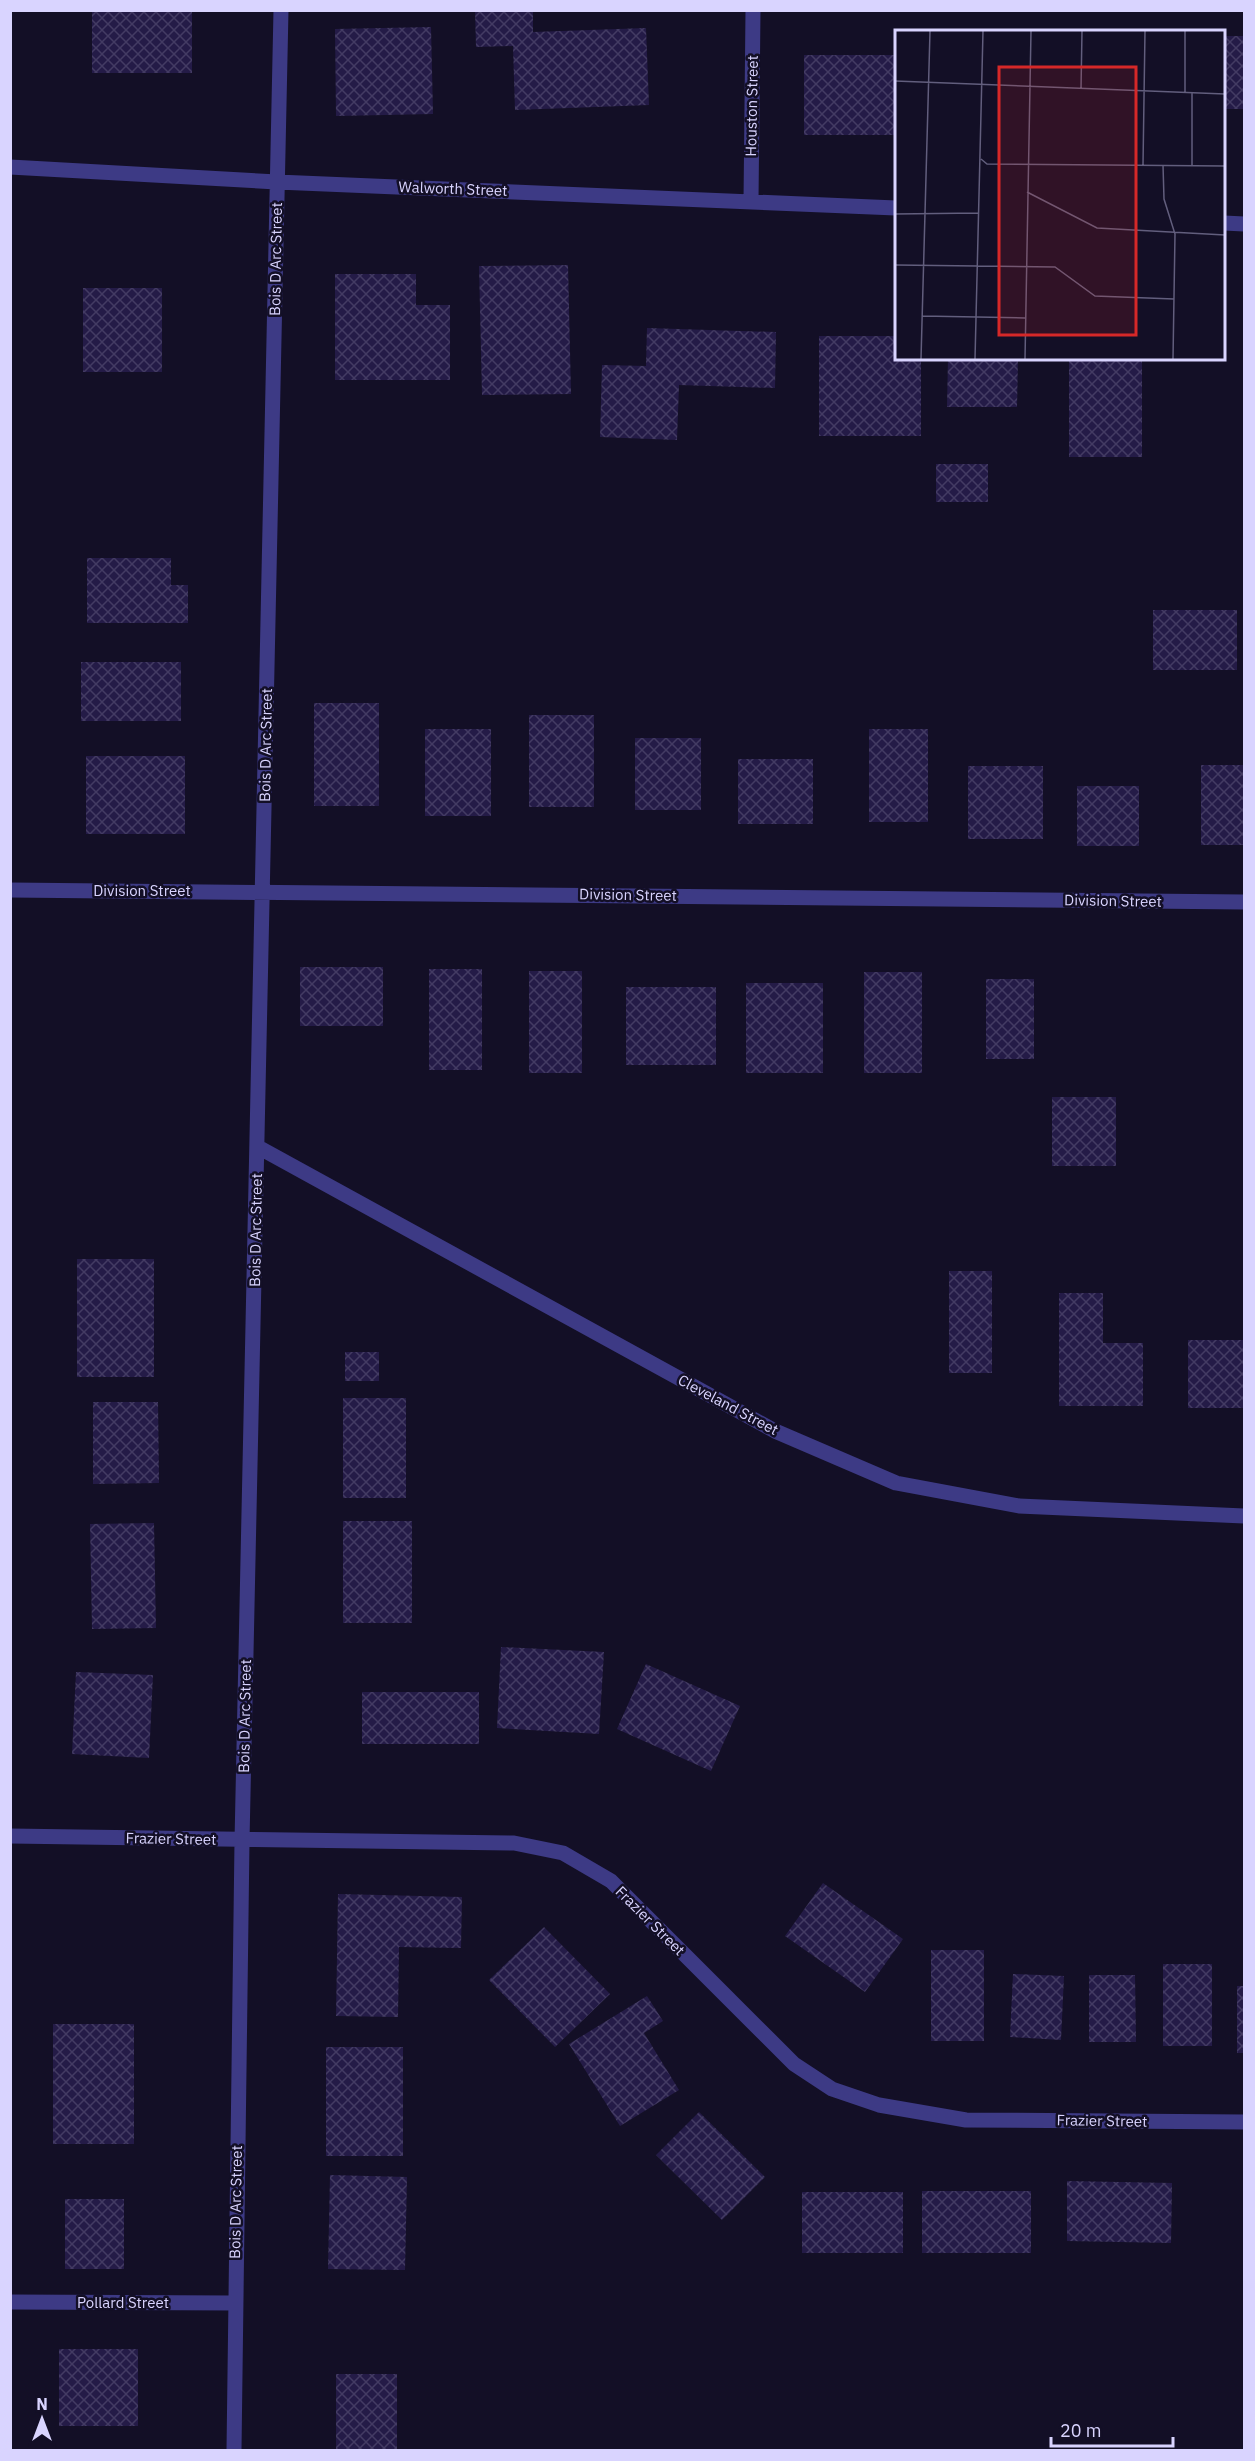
<svg xmlns="http://www.w3.org/2000/svg" width="1255" height="2461" font-family="'IBM Plex Sans',sans-serif">
	<style>
		.building { fill: url(#building-cross-hatch) }
		.lines { fill: none; stroke-linecap: round; stroke-linejoin: round }
		.street { stroke: #3d3a85; stroke-width: 15 }
		.labels { text-anchor: middle; stroke-width: 5; stroke-linejoin: round; paint-order: stroke }
		.street-label { font-size: 15px; fill: #d9d4ff; stroke: #130f26 }
		.inset-road { fill: none; stroke: #625e7d; stroke-width: 1.5 }
		.view { fill: #d62828; fill-opacity: 0.15; stroke: #d62828; stroke-width: 3 }
		.inset-edge { fill: none; stroke: #d9d4ff; stroke-width: 3 }
	</style>
	<defs>
		<pattern id="building-cross-hatch" width="8" height="8" patternUnits="userSpaceOnUse" patternTransform="scale(1.5)"><rect width="8" height="8" fill="#241b47"/><path d="M0 0l8 8M0 8l8-8" fill="none" stroke="#433b63"/></pattern>
	</defs>
	<rect width="100%" height="100%" fill="#130f26"/>
	<!-- building -->
	<path class="building" d="M92 10H192V73H92Z
		M475 10H533V32L646 28 649 105 515 110 513 46 476 47Z
		M431 27 433 114 336 116 335 29Z
		M1224 36H1244V109H1224Z
		M804 55H896V135H804Z
		M568 265 571 394 482 395 479 266Z
		M335 274H416V305H450V380H335Z
		M83 288H162V372H83Z
		M647 328 776 332 775 388 679 385 677 440 600 437 602 365 646 366Z
		M819 336H896V358H921V436H819Z
		M948 358H1018L1017 407H947Z
		M1069 358H1142V457H1069Z
		M936 464H988V502H936Z
		M87 558H171V585H188V623H87Z
		M1153 610H1237V670H1153Z
		M81 662H181V721H81Z
		M314 703H379V806H314Z
		M529 715H594V807H529Z
		M425 729H491V816H425Z
		M869 729H928V822H869Z
		M635 738H701V810H635Z
		M86 756H185V834H86Z
		M738 759H813V824H738Z
		M1201 765H1244V845H1201Z
		M968 766H1043V839H968Z
		M1077 786H1139V846H1077Z
		M300 967H383V1026H300Z
		M429 969H482V1070H429Z
		M529 971H582V1073H529Z
		M864 972H922V1073H864Z
		M986 979H1034V1059H986Z
		M746 983H823V1073H746Z
		M626 987H716V1065H626Z
		M1052 1097H1116V1166H1052Z
		M77 1259H154V1377H77Z
		M949 1271H992V1373H949Z
		M1059 1293H1103V1343H1143V1406H1059Z
		M1188 1340H1244V1408H1188Z
		M345 1352H379V1381H345Z
		M343 1398H406V1498H343Z
		M93 1402H158L159 1483 93 1484Z
		M343 1521H412V1623H343Z
		M154 1523 156 1628 92 1629 90 1524Z
		M501 1647 604 1652 599 1734 497 1728Z
		M646 1664 740 1706 711 1771 617 1729Z
		M76 1672 153 1675 149 1758 72 1754Z
		M362 1692H479V1744H362Z
		M823 1883 903 1939 865 1992 785 1936Z
		M338 1894 462 1897 461 1948 399 1947 398 2017 336 2016Z
		M544 1927 610 1994 555 2047 489 1980Z
		M931 1950H984V2041H931Z
		M1163 1964H1212V2046H1163Z
		M1013 1974 1064 1976 1061 2040 1010 2037Z
		M1089 1975H1135L1136 2042H1089Z
		M1237 1986H1244V2053H1237Z
		M647 1996 663 2021 644 2033 679 2090 620 2126 569 2044Z
		M53 2024H134V2144H53Z
		M326 2047H403V2156H326Z
		M699 2112 765 2177 722 2220 656 2155Z
		M330 2175 407 2177 405 2270 328 2269Z
		M1067 2181 1172 2183 1171 2243 1067 2241Z
		M922 2191H1031V2253H922Z
		M802 2192H903V2253H802Z
		M65 2199H124V2269H65Z
		M59 2349H138V2426H59Z
		M336 2374H397V2450H336Z"/>
	<g class="lines">
		<!-- street -->
		<path class="street" d="M10 167 277 182 896 208
			M751 201 753 10
			M1224 223 1244 224
			M10 890 1244 902
			M258 1147 775 1431 896 1483 1019 1506 1244 1516
			M10 1836 514 1843 563 1853 611 1881 794 2064 832 2089 879 2105 966 2120 1244 2122
			M10 2302 235 2303
			M234 2450 242 1841 281 10"/>
	</g>
	<g class="labels">
		<!-- street labels -->
		<g class="street-label">
			<text transform="translate(752 106) rotate(-89)" y="5">Houston Street</text>
			<text transform="translate(453 189) rotate(2)" y="5">Walworth Street</text>
			<text transform="translate(276 259) rotate(-89)" y="5">Bois D Arc Street</text>
			<text transform="translate(266 745) rotate(-89)" y="5">Bois D Arc Street</text>
			<text x="142" y="896">Division Street</text>
			<text transform="translate(628 895) rotate(1)" y="5">Division Street</text>
			<text transform="translate(1113 901) rotate(1)" y="5">Division Street</text>
			<text transform="translate(256 1230) rotate(-89)" y="5">Bois D Arc Street</text>
			<text transform="translate(728 1405) rotate(28)" y="5">Cleveland Street</text>
			<text transform="translate(245 1716) rotate(-89)" y="5">Bois D Arc Street</text>
			<text transform="translate(171 1839) rotate(1)" y="5">Frazier Street</text>
			<text transform="translate(650 1921) rotate(45)" y="5">Frazier Street</text>
			<text transform="translate(1102 2121) rotate(1)" y="5">Frazier Street</text>
			<text transform="translate(236 2202) rotate(-89)" y="5">Bois D Arc Street</text>
			<text x="123" y="2308">Pollard Street</text>
		</g>
	</g>
	<!-- overview -->
	<g transform="translate(895 30)">
		<rect width="330" height="330" fill="#130f26"/>
		<path class="inset-road" d="M0 51 330 64M186 59 187 1M290 63V1M86 129 92 134 330 136M248 135 250 1M268 135 269 169 280 204 278 329M297 136V63M132 162 202 198 330 205M0 184 84 183M0 235 160 237 200 266 279 269M27 286 130 288M26 329 35 1M80 329 88 1M130 329 136 1"/>
		<path class="view" d="M104 37H241V305H104Z"/>
		<rect width="330" height="330" class="inset-edge"/>
	</g>
	<!-- border -->
	<rect width="1255" height="2461" fill="none" stroke="#d9d4ff" stroke-width="24"/>
	<!-- north arrow -->
	<g transform="translate(42 2419)" stroke="#130f26" stroke-width="4.5" paint-order="stroke">
	<path d="M0-4.5L10 22L0 15L-10 22Z" fill="#d9d4ff"/>
	<text y="-9" font-size="16" font-weight="bold" text-anchor="middle" fill="#d9d4ff">N</text>
	</g>
	<!-- scale -->
	<path d="M1051 2437v9h122v-9" fill="none" stroke="#d9d4ff" stroke-width="3"/>
	<text x="1060" y="2437" font-size="18" fill="#d9d4ff" stroke="#130f26" stroke-width="4.5" paint-order="stroke">20 m</text>
</svg>
